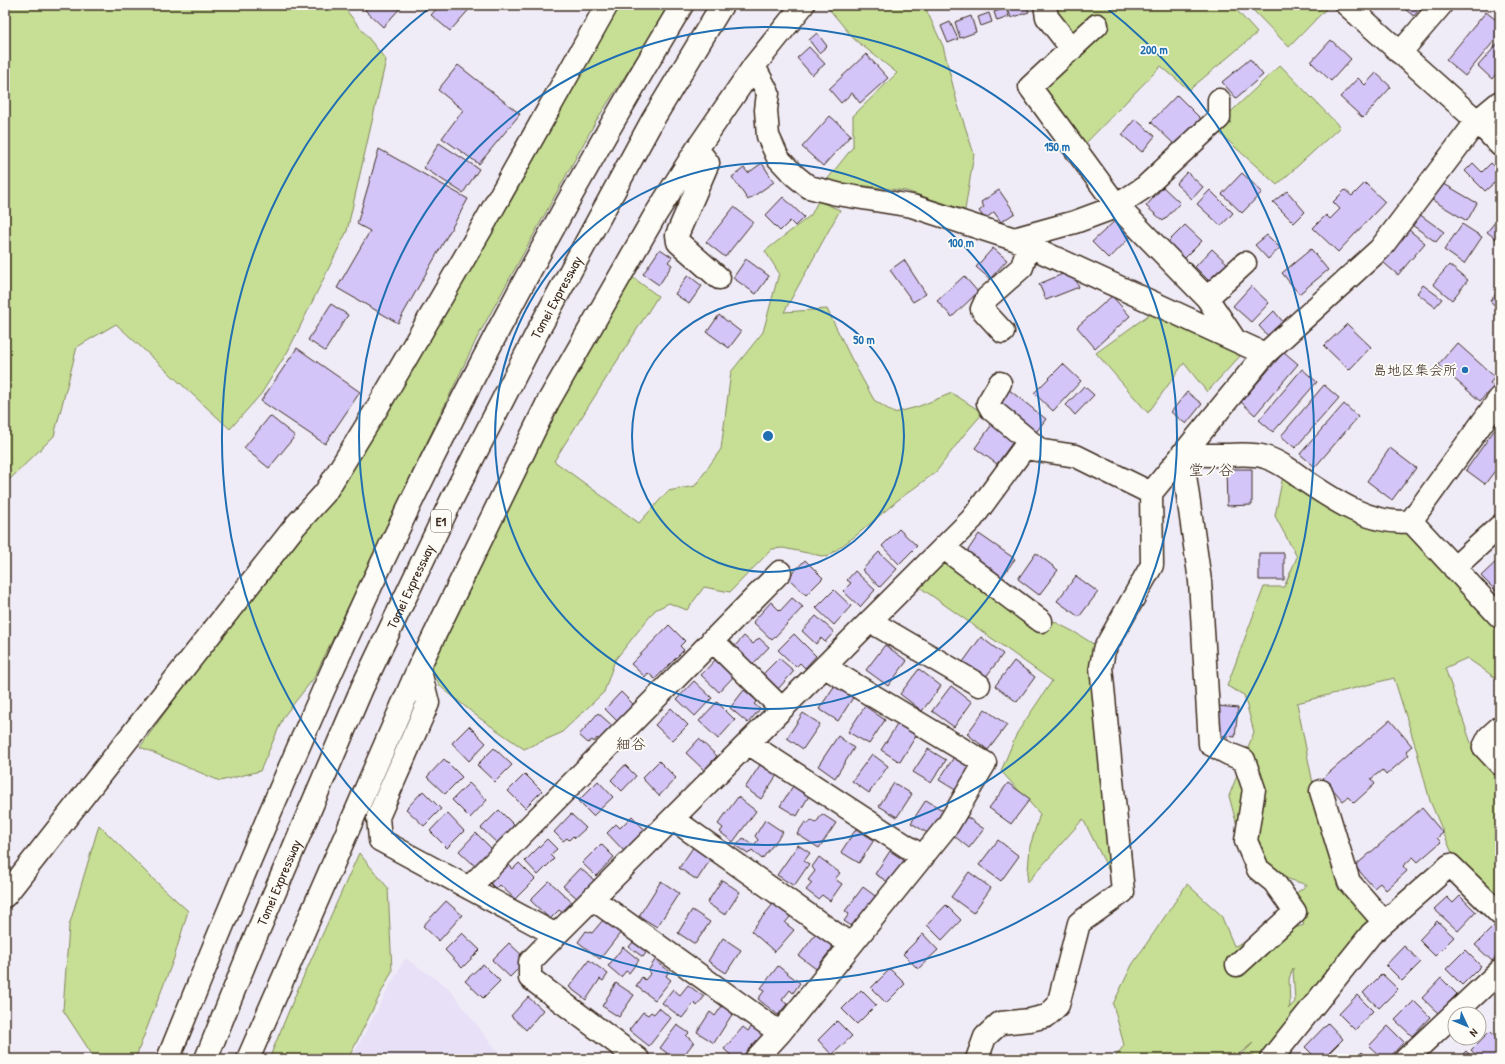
<svg xmlns="http://www.w3.org/2000/svg" width="1505" height="1064" font-family="'Patrick Hand','Klee One',sans-serif">
	<style>
		.built { fill: #e7e0f7 }
		.green { fill: #c6df95; stroke: #80845a; fill-rule: evenodd }
		.building { fill: #d3c5f7; stroke: #3b2a1e }
		.lines { fill: none; stroke-linecap: round; stroke-linejoin: round }
		.minor-casing { stroke: #3b2a1e; stroke-width: 25 }
		.highway-casing { stroke: #3b2a1e; stroke-width: 25 }
		.minor { stroke: #fdfcf7; stroke-width: 22 }
		.highway { stroke: #fdfcf7; stroke-width: 22 }
		.ring { fill: none; stroke: #1f6fb2; stroke-width: 2 }
		.poi-dot { fill: #1f6fb2; stroke: #fdfcf7; stroke-width: 1.5 }
		.labels { text-anchor: middle; stroke-width: 3.5; stroke-linejoin: round; paint-order: stroke }
		.shield { fill: #fdfcf7; stroke: #75695f; stroke-width: 1 }
		.shield-label { font-size: 13px; font-weight: bold; fill: #3b2a1e }
		.street-label { font-size: 14px; fill: #3b2a1e; stroke: #fdfcf7 }
		.poi-label { font-size: 14px; fill: #3b2a1e; stroke: #fdfcf7; text-anchor: end }
		.neighbourhood-label { font-size: 15px; fill: #3b2a1e; stroke: #fdfcf7 }
		.centre { fill: #1f6fb2; stroke: #fdfcf7; stroke-width: 2 }
		.ring-label { font-size: 12px; text-anchor: middle; font-weight: bold; fill: #1f6fb2; stroke: #fdfcf7; stroke-width: 3.5; stroke-linejoin: round; paint-order: stroke }
	</style>
	<rect width="100%" height="100%" fill="#f0ecf7"/>
	<filter id="ink" filterUnits="userSpaceOnUse"><feTurbulence type="fractalNoise" baseFrequency=".025" numOctaves="2"/><feDisplacementMap in="SourceGraphic" scale="8" xChannelSelector="R" yChannelSelector="G"/><feConvolveMatrix kernelMatrix="1 2 1 2 8 2 1 2 1" color-interpolation-filters="sRGB"/></filter>
	<g filter="url(#ink)">
		<!-- built -->
		<path class="built" d="M405 958 448 987 503 1059H351Z"/>
		<!-- green -->
		<path class="green" d="M5 5H342L386 60 347 231 288 351 261 394 230 429 116 324 77 347 54 436 5 484Z
			M612 5H671L596 121 477 338 314 678 284 716 260 771 220 781 140 747 318 501Z
			M829 5H924L943 46 957 102 974 154 965 210 906 191 826 181 853 147V116L897 73 854 39 829 9Z
			M1050 5H1173L1178 10 1187 5H1232L1257 33 1189 90 1161 66 1079 150 1032 90 1075 49Z
			M1248 5H1321L1326 9 1289 47Z
			M1280 65 1340 127 1277 185 1214 128Z
			M818 201 840 210 784 312 827 309 851 358 874 400 894 413 917 407 952 393 983 413 963 436 936 472 898 500 858 534 827 557 783 548 772 549 730 592 704 587 687 610 669 603 655 610 615 660 604 692 561 733 524 749 478 717 440 686 429 663 495 526 627 273 658 296 554 461 639 523 668 491 695 486 721 449 731 372 763 332 779 273 765 251 811 215Z
			M1154 311 1241 355 1207 392 1184 363 1148 413 1096 353Z
			M1284 471 1400 527 1414 537 1500 630V681L1467 658 1445 668 1471 743 1500 774V901L1452 853 1430 801 1416 748 1394 678 1297 703 1313 784 1369 916V926L1300 1010 1257 1059H1237L1254 1042 1233 1059H1114L1124 1045 1113 1004 1132 965 1187 884 1221 915 1234 946 1304 925 1291 897 1307 885 1248 866 1229 796 1254 732 1244 695 1227 686 1264 587H1284L1297 557 1275 516ZM1293 968 1295 1002 1288 1009 1290 1006 1289 979Z
			M943 561 1007 597 1076 633 1095 645 1114 881 1083 819 1027 883 1030 846 1040 814 1001 771 1017 733 1052 681 918 586Z
			M99 825 152 878 188 911 174 958 135 1059H95L63 1010 69 926Z
			M359 853 388 888 392 971 348 1059H269L297 991Z"/>
		<!-- building -->
		<path class="building" d="M370 5H403L383 27 365 10Z
			M440 5H473L450 31 431 15Z
			M1007 5H1026L1029 12 1011 18Z
			M1399 5H1423L1414 16Z
			M1006 8 1009 17 997 21 994 12Z
			M1486 12 1500 23V34L1465 76 1446 60Z
			M989 13 992 22 981 26 978 17Z
			M971 16 976 32 960 38 955 22Z
			M950 22 958 39 948 43 941 26Z
			M817 33 827 46 819 53 809 40Z
			M1331 40 1351 59 1331 81 1311 62Z
			M1499 42 1500 69 1492 79 1478 66Z
			M809 47 825 64 812 75 797 58Z
			M866 54 888 78 860 103 852 93 841 103 829 89Z
			M1250 59 1263 75 1236 98 1222 82Z
			M458 65 520 114 479 164 442 138 463 110 438 90Z
			M1376 73 1391 87 1363 118 1340 97 1358 78 1365 85Z
			M1177 95 1201 119 1176 146 1151 122Z
			M830 116 851 135 823 166 802 147Z
			M1135 119 1155 136 1142 152 1122 135Z
			M439 143 479 169 463 193 424 168Z
			M379 149 468 199 398 323 337 288 370 231 357 224Z
			M762 163 774 182 748 200 732 177 744 168 748 173Z
			M1473 163 1482 172 1491 163 1500 173V189L1494 183 1485 191 1465 171Z
			M1187 172 1203 187 1192 199 1176 184Z
			M1242 173 1262 192 1242 213 1222 194Z
			M1439 181 1477 203 1467 221 1429 198Z
			M1365 183 1385 202 1338 252 1313 228 1326 215 1330 219 1340 209 1333 202 1345 190 1352 196Z
			M1163 187 1180 203 1163 221 1146 206Z
			M999 190 1015 213 1001 222 994 212 985 219 979 211 984 207 981 202Z
			M1210 190 1233 213 1221 226 1197 204Z
			M1287 191 1305 212 1294 223 1273 202Z
			M783 197 804 217 795 226 790 221 780 231 765 216Z
			M734 207 753 222 725 257 706 242Z
			M1419 214 1444 232 1436 242 1412 225Z
			M1500 216V242L1487 232Z
			M1118 218 1134 233 1109 259 1092 242Z
			M1462 224 1482 237 1464 264 1444 250Z
			M1185 225 1202 241 1184 259 1167 243Z
			M1409 230 1425 243 1398 275 1383 262Z
			M1267 235 1280 248 1268 259 1255 245Z
			M993 248 1007 260 990 279 976 267Z
			M660 249 672 257 668 262 672 265 659 285 643 274Z
			M1212 249 1229 265 1211 283 1195 267Z
			M1311 249 1328 270 1299 294 1282 273Z
			M746 259 769 276 756 294 733 278Z
			M904 260 926 294 913 302 890 270Z
			M1449 265 1468 280 1452 300 1433 284Z
			M1072 270 1079 287 1046 300 1039 284Z
			M688 275 702 286 689 304 675 294Z
			M964 276 978 292 952 317 937 301Z
			M1423 285 1442 299 1435 307 1417 293Z
			M1251 286 1269 303 1251 322 1233 306Z
			M1500 289V310L1490 301Z
			M1112 296 1130 316 1095 348 1077 327Z
			M331 304 348 315 325 351 308 340Z
			M1274 311 1284 323 1269 337 1259 326Z
			M719 315 741 332 729 348 707 332Z
			M1347 324 1371 347 1349 370 1324 346Z
			M1457 343 1495 377 1490 383 1494 386 1480 401 1438 365Z
			M297 348 360 392 325 444 261 401Z
			M1284 352 1298 364 1255 415 1241 402Z
			M1063 364 1081 381 1053 411 1034 393Z
			M1302 369 1317 382 1273 432 1259 420Z
			M1324 385 1339 398 1295 448 1281 436Z
			M1084 386 1094 395 1075 415 1066 405Z
			M1008 389 1046 419 1034 435 996 405Z
			M1187 392 1202 404 1186 424 1171 412Z
			M1344 404 1358 417 1315 467 1300 454Z
			M270 416 295 436 269 468 244 448Z
			M1500 422V464L1485 484 1466 470Z
			M993 423 1015 439 997 464 975 448Z
			M1390 448 1416 468 1392 500 1367 481Z
			M1226 469H1252V505L1227 506Z
			M899 529 917 546 899 564 882 546Z
			M979 534 1015 559 999 581 964 556Z
			M879 552 897 569 880 587 862 570Z
			M1036 553 1058 570 1039 595 1018 579Z
			M1259 553H1284V580H1259Z
			M1500 558V589L1497 592 1481 576Z
			M805 560 823 578 806 595 788 578Z
			M855 571 875 590 860 607 843 591 851 583 847 580Z
			M1076 576 1098 592 1079 617 1057 601Z
			M834 590 851 606 834 625 816 608Z
			M792 598 803 607 772 640 753 622 771 602 780 611Z
			M816 616 834 632 825 642 821 638 816 644 802 631Z
			M669 625 685 641 680 646 684 650 655 679 648 673 645 677 631 664Z
			M794 634 816 656 805 668 800 663 796 667 778 650Z
			M744 636 753 644 759 638 769 647 751 666 733 648Z
			M981 637 1003 654 985 678 963 662Z
			M885 645 907 661 888 686 866 670Z
			M718 657 736 674 719 692 701 675Z
			M779 658 794 671 778 689 762 675Z
			M1014 661 1035 677 1017 702 995 686Z
			M919 669 941 686 922 711 900 694Z
			M694 681 712 698 695 716 677 699Z
			M837 682 856 693 838 721 819 709Z
			M951 686 972 702 954 727 932 711Z
			M744 690 757 701 754 704 760 709 748 723 730 708Z
			M621 692 636 707 619 723 605 709Z
			M717 702 735 720 718 739 699 721Z
			M865 706 885 720 869 744 848 732Z
			M1219 706 1238 708 1235 737 1216 735Z
			M671 708 688 725 672 741 655 725Z
			M985 709 1007 725 988 750 967 734Z
			M598 713 615 728 600 741 597 738 594 742 592 740 588 743 579 735Z
			M803 713 820 724 803 749 787 738Z
			M900 720 919 731 900 762 881 750Z
			M1390 720 1412 746 1406 751 1409 755 1386 775 1382 770 1371 779 1375 784 1354 803 1348 797 1343 801 1323 778Z
			M469 726 486 743 469 761 452 743Z
			M838 736 854 748 835 778 818 766Z
			M699 739 717 756 704 770 686 753Z
			M494 748 512 765 495 782 477 765Z
			M928 749 946 760 931 783 913 772Z
			M872 754 888 766 869 793 852 781Z
			M954 757 971 768 957 791 939 780Z
			M444 759 462 777 445 794 427 777Z
			M659 761 676 778 659 796 642 778Z
			M625 765 636 776 622 791 611 780Z
			M760 765 777 775 761 799 745 788Z
			M525 774 542 791 525 808 508 791Z
			M598 781 613 797 593 816 578 801Z
			M469 783 487 800 470 818 452 800Z
			M894 783 912 794 897 817 879 806Z
			M1008 783 1030 799 1011 824 989 808Z
			M793 786 809 796 797 816 780 806Z
			M423 791 441 809 424 826 406 809Z
			M738 797 756 811 733 842 720 832 723 828 718 824Z
			M926 800 944 811 929 834 911 823Z
			M1422 808 1443 833 1437 838 1441 842 1418 862 1413 857 1403 866 1407 871 1386 890 1380 883 1374 888 1355 866Z
			M499 810 516 827 499 845 481 828Z
			M447 813 464 831 447 848 430 831Z
			M571 814 586 828 575 838 573 836 569 840 567 838 563 841 554 832Z
			M822 814 836 823 819 848 797 834 805 822 808 824 811 820 816 823Z
			M632 816 645 830 624 851 607 833 616 824 620 828Z
			M967 817 984 829 969 848 953 835Z
			M765 820 783 832 762 859 752 850 748 854 736 846 743 838 754 845 758 840 755 836Z
			M856 829 874 840 859 863 841 852Z
			M476 833 494 851 477 868 459 851Z
			M547 839 557 849 550 855 554 859 538 875 525 861Z
			M998 840 1019 856 1001 881 979 865Z
			M601 844 614 857 596 876 582 863Z
			M798 845 810 853 804 861 809 864 794 886 777 875Z
			M694 846 712 857 697 880 679 868Z
			M890 851 908 863 893 885 875 874Z
			M819 857 840 873 835 879 842 884 830 901 822 895 818 899 806 890 812 883 808 880 815 871 812 867Z
			M507 863 513 869 519 863 535 879 515 899 500 885 496 889 489 882Z
			M580 868 595 881 578 899 563 886Z
			M969 872 991 888 973 913 951 897Z
			M722 880 740 892 725 915 707 903Z
			M549 881 574 904 564 914 559 910 550 919 530 900Z
			M661 881 679 893 657 927 639 916Z
			M863 887 878 898 856 929 844 921 849 914 845 911Z
			M1460 896 1476 912 1458 931 1434 909 1447 897 1453 903Z
			M778 898 794 912 785 923 794 930 775 952 751 931Z
			M446 901 462 915 439 941 423 926Z
			M946 905 961 920 942 940 927 925Z
			M692 910 710 922 695 944 678 933Z
			M614 919 625 927 600 959 578 942 586 931 592 933 603 920 609 925Z
			M1437 921 1454 937 1435 956 1419 940Z
			M1494 926 1500 932V952L1492 961 1475 945Z
			M818 931 835 944 816 969 799 956Z
			M462 933 480 950 462 968 445 950Z
			M923 934 938 950 918 969 903 954Z
			M637 937 650 947 643 957 629 947Z
			M723 938 741 950 726 973 708 961Z
			M509 943 527 960 510 977 492 960Z
			M1404 946 1421 962 1402 981 1386 965Z
			M623 947 639 960 629 973 626 971 621 977 608 966Z
			M1465 950 1481 966 1462 985 1446 969Z
			M589 960 608 974 603 981 600 979 586 1000 569 987Z
			M655 960 669 971 666 976 671 980 655 1000 636 986 642 977 645 980 651 973 648 971Z
			M483 964 500 981 483 998 465 981Z
			M778 966 800 983 793 993 790 990 782 1000 787 1004 778 1015 758 999 765 990 761 988Z
			M890 969 905 984 886 1003 871 988Z
			M1382 974 1398 989 1379 1008 1363 993Z
			M1441 978 1457 994 1438 1013 1422 998Z
			M616 983 634 995 619 1017 602 1006Z
			M688 985 704 997 697 1006 694 1003 682 1018 662 1003 673 989 680 995Z
			M861 990 876 1005 857 1024 842 1009Z
			M1357 995 1373 1011 1355 1030 1339 1014Z
			M528 997 543 1010 526 1030 511 1016Z
			M1414 1001 1430 1017 1412 1036 1395 1020Z
			M722 1006 733 1013 714 1043 697 1032 710 1012 715 1016Z
			M659 1008 671 1018 649 1046 629 1030 643 1012 648 1015 651 1012 654 1014Z
			M837 1021 852 1036 832 1055 818 1040Z
			M1328 1023 1343 1039 1323 1059H1317L1305 1047Z
			M754 1024 765 1034 743 1059H735L724 1049 743 1027 748 1031Z
			M677 1025 689 1033 686 1036 694 1042 681 1059H667L664 1057 667 1053 660 1048Z
			M1388 1026 1404 1042 1388 1059H1383L1369 1046Z
			M1490 1031 1500 1041V1053L1494 1059H1480L1471 1050Z
			M1466 1051 1474 1059H1458Z
			M1362 1052 1369 1059H1356Z
			M361 1053 372 1059H358Z"/>
		<g class="lines">
			<defs>
				<path id="minor" d="M1045 5 1047 17 1072 49
					M1347 5 1477 121 1500 145
					M1097 25 1030 87 1117 206 1207 298
					M1400 53 1441 5
					M754 66 768 93 766 110 768 136 778 158 794 175 809 187 837 194 912 206 1014 239 1265 354
					M697 149 708 163 677 235 678 242 719 278
					M1014 239 1075 222 1113 208 1145 187 1219 118V100
					M1003 332 982 309 987 298 1022 267 1028 246
					M1235 340 1207 298 1245 263
					M1000 383 988 403 992 410 1040 450
					M1500 398 1411 521 1500 617
					M944 548 1041 621
					M1454 568 1500 526
					M870 621 979 685
					M712 640 782 709
					M419 667 428 703 378 817 380 840 556 935 972 519 1024 448 1076 456 1151 493 1265 354 1380 249 1477 121 1500 102
					M1500 727 1489 737 1484 747 1500 764
					M748 743 923 857
					M1321 791 1349 882 1384 922
					M673 819 851 945
					M469 888 780 572
					M5 896 296 525 325 493 376 410 483 226 607 5
					M593 899 780 1033
					M556 935 530 962V978L638 1059
					M1237 965 1295 912 1274 882 1258 869 1246 841 1254 789 1244 760 1229 754 1210 744 1200 581 1182 454C1197 455 1211 455 1225 455 1238 455 1252 453 1265 457 1280 462 1292 471 1304 480 1335 501 1372 526 1411 521
					M248 1059 419 667 548 402 654 217 697 149 754 66 803 5
					M756 1059 780 1033 948 825 985 763 825 667
					M977 1059 985 1037 1000 1023 1030 1020 1047 1016 1058 1005 1079 923 1123 892 1101 667 1104 650 1152 565 1151 493
					M1271 1059 1371 934 1450 865 1500 914
					M1406 1059 1500 971"/>
				<g id="highway">
					<path d="M168 1059C220 930 274 801 331 673 434 444 552 220 682 5"/>
					<path id="s1" d="M206 1059 253 943 362 688 453 497 539 329 652 121 722 5"/>
				</g>
			</defs>
			<!-- minor casing -->
			<use href="#minor" class="minor-casing"/>
			<!-- highway casing -->
			<use href="#highway" class="highway-casing"/>
			<!-- minor -->
			<use href="#minor" class="minor"/>
			<!-- highway -->
			<use href="#highway" class="highway"/>
		</g>
	</g>
	<!-- distance rings -->
	<g class="ring">
		<circle cx="768" cy="436" r="136"/>
		<circle cx="768" cy="436" r="273"/>
		<circle cx="768" cy="436" r="409"/>
		<path d="M1104 6A546 546 0 1 1 432 6"/>
	</g>
	<!-- markers -->
	<circle class="poi-dot" cx="1465" cy="370" r="4"/>
	<g class="labels">
		<!-- shield labels -->
		<rect class="shield" x="431" y="510" width="20" height="22" rx="3"/>
		<g class="shield-label">
			<text x="441" y="526">E1</text>
		</g>
		<!-- street labels -->
		<g class="street-label">
			<text dy="5" stroke="none"><textPath href="#s1" startOffset="839">Tomei Expressway</textPath></text>
			<text dy="5" stroke="none"><textPath href="#s1" startOffset="515">Tomei Expressway</textPath></text>
			<text dy="5" stroke="none"><textPath href="#s1" startOffset="191">Tomei Expressway</textPath></text>
		</g>
		<!-- poi labels -->
		<g class="poi-label">
			<text x="1457" y="375">島地区集会所</text>
		</g>
		<!-- neighbourhood labels -->
		<g class="neighbourhood-label">
			<text x="1211" y="475">堂ノ谷</text>
			<text x="631" y="749">細谷</text>
		</g>
	</g>
	<circle cx="768" cy="436" r="6" class="centre"/>
	<g class="ring-label">
		<text x="1154" y="54">200 m</text>
		<text x="1057" y="151">150 m</text>
		<text x="961" y="247">100 m</text>
		<text x="864" y="344">50 m</text>
	</g>
	<!-- margin -->
	<rect width="1505" height="1064" fill="none" stroke="#fdfcf7" stroke-width="20"/>
	<rect x="10" y="10" width="1485" height="1044" fill="none" stroke="#3b2a1e" stroke-width="1.5" filter="url(#ink)"/>
	<!-- north arrow -->
	<g transform="translate(1467 1026) rotate(134)"><circle r="19" fill="#fdfcf7" stroke="#afa8a0"/>
	<path d="M0-3L7 15L0 10L-7 15Z" fill="#1f6fb2"/>
	<text y="-6" font-size="11" font-weight="bold" text-anchor="middle" fill="#3b2a1e">N</text>
	</g>
</svg>
